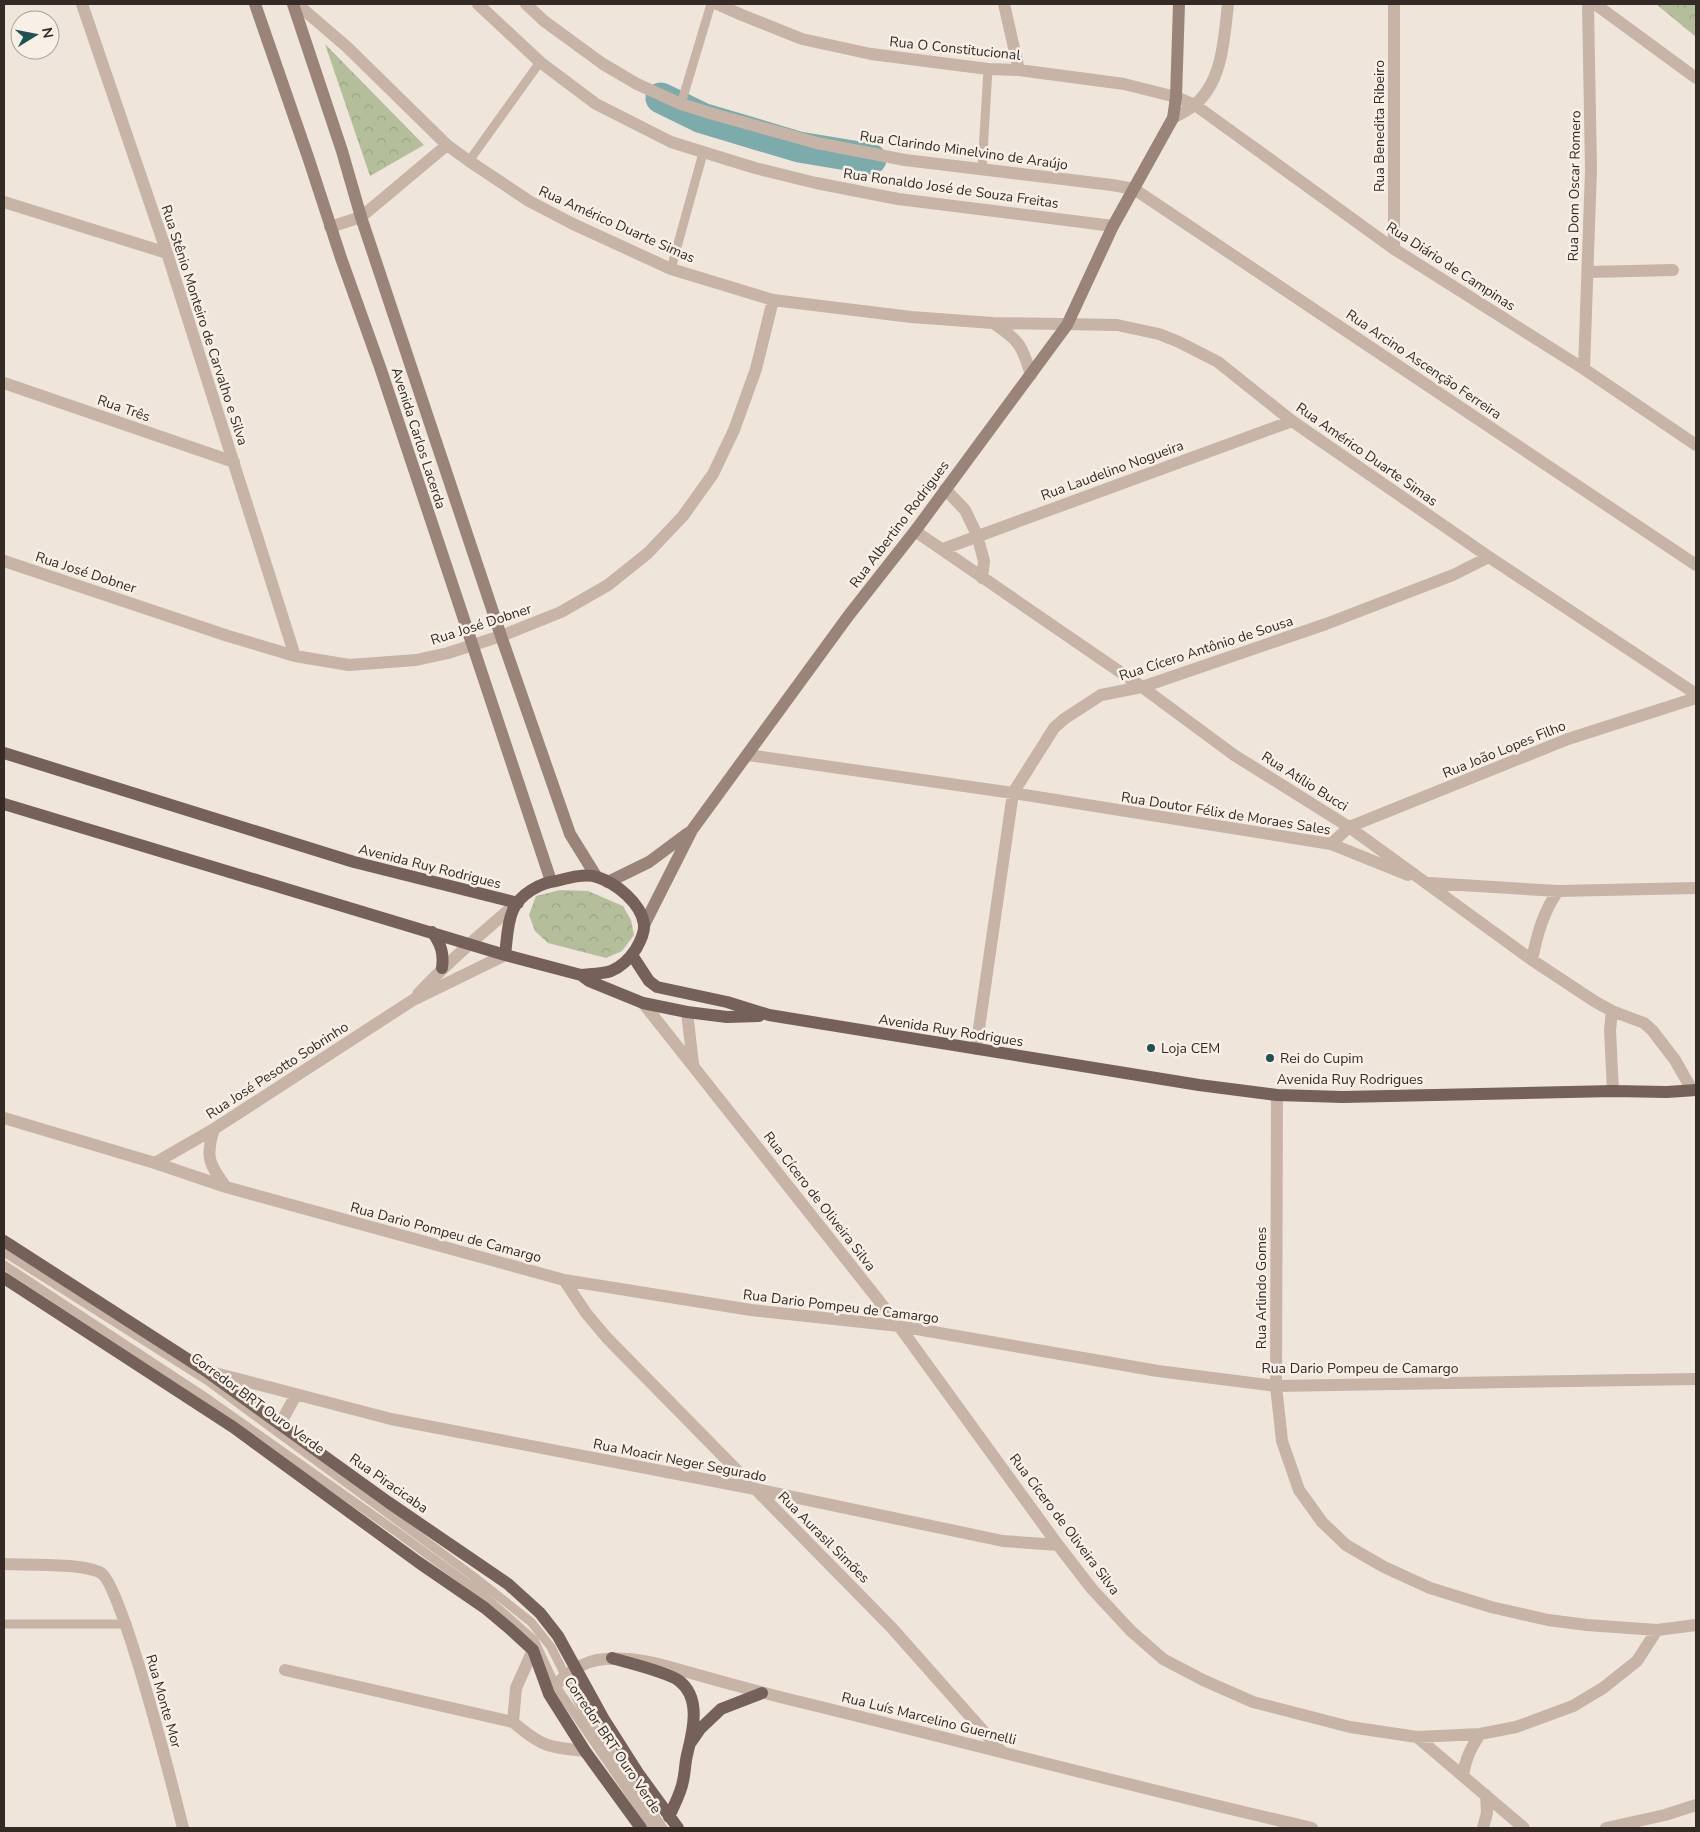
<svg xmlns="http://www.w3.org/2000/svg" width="1700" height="1832" font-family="'Nunito Sans',sans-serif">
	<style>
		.forest { fill: url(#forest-crowns) }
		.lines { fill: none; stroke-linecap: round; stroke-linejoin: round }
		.river { stroke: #7babab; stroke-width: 31 }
		.lane { stroke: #c7b4a7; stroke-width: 9 }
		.street { stroke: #c7b4a7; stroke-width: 12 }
		.secondary { stroke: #9a8479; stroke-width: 12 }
		.primary { stroke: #756159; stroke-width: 12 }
		.poi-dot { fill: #1f5153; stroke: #f8efe6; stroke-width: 2 }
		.labels { text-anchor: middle; stroke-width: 5; stroke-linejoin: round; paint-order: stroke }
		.street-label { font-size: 14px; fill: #342b27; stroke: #f8efe6 }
		.poi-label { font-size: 14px; fill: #342b27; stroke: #f8efe6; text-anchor: start }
	</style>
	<defs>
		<pattern id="forest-crowns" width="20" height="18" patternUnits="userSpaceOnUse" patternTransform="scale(1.25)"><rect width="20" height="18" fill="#b4be9b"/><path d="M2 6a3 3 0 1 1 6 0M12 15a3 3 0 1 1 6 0" fill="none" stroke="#9ba386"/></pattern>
	</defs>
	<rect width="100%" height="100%" fill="#f0e5da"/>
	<!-- forest -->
	<path class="forest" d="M1656 4H1696V37Z
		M325 44 424 145 370 176Z
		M560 890 588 891 623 906 631 920 634 935 622 951 606 958 548 943 535 931 529 915 536 896Z"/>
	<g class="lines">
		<!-- river -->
		<path class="river" d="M661 98 702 118 799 147 871 159"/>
		<!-- lane -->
		<path class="lane" d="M681 104 711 4
			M469 161 540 62
			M982 169 988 69
			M671 269 703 153
			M4 1252 208 1381 473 1576 531 1622 551 1647 583 1711 663 1828
			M4 1265 202 1395 394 1530 482 1594 534 1640 555 1685 653 1828
			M4 1624H127"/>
		<!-- street -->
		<path class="street" d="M82 4 167 253 295 656
			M297 4 347 47 447 145 469 161 529 201 573 224 671 269 773 300 911 317 993 323 1117 325 1159 334 1179 342 1218 362 1292 421 1489 557 1696 694
			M478 4 540 62 596 104 671 142 755 168 816 183 898 199 1113 226
			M526 4 544 21 603 64 637 84 681 104 713 114 817 143 905 160 1112 185 1134 189 1696 565
			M717 4 742 15 802 39 871 54 988 69 1019 70 1124 84 1176 97 1195 105 1394 249 1584 369 1696 445
			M1004 4 1019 70
			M1394 4V249
			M1595 4 1696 78
			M1173 118C1180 114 1187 111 1193 106 1223 83 1224 38 1228 4
			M4 202 167 253
			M330 227 361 217 447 145
			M1588 272 1673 270
			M993 323C1019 340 1022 345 1031 375
			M1584 369 1591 170 1588 4
			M4 383 234 462
			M945 489 965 510 977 535 984 561 982 578
			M915 531 1142 687 1234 755 1349 827 1532 960 1594 1001 1612 1011 1644 1023 1652 1030 1675 1060 1692 1090
			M943 549 1292 421
			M4 561 228 636 295 656 349 665 416 660 448 653 501 636 561 612 608 585 648 553 683 516 713 474 734 430 756 369 773 300
			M748 755 1013 793 1331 844 1408 875
			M1331 844 1349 827 1568 739 1696 698
			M1429 883 1558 891 1696 888
			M1532 960C1537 935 1543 912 1558 891
			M418 994C449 961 483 932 517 903
			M643 1003 899 1326 1058 1545 1092 1589 1131 1631 1163 1659 1203 1680 1253 1702 1350 1727 1417 1737 1480 1734 1516 1727 1573 1706 1603 1688 1637 1661 1657 1630
			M1612 1011 1610 1030 1613 1091
			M687 1012 693 1064
			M976 1049 1013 793 1054 728 1064 719 1101 695 1142 687 1326 624 1453 575 1489 557
			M1277 1095 1276 1386 1282 1441 1299 1490 1322 1522 1346 1545 1384 1567 1430 1588 1491 1607 1548 1620 1587 1625 1657 1630 1696 1625
			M4 1118 155 1163 226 1187 564 1280 751 1310 899 1326 1158 1371 1276 1386 1696 1379
			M214 1129C205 1157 209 1164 226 1187
			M155 1163 214 1129 413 1000 505 955
			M564 1280 586 1313 607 1338 891 1627 1001 1751
			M207 1371 391 1419 755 1489 1003 1541 1058 1545
			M280 1424 296 1395
			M4 1564C28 1565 82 1563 101 1573 122 1585 174 1792 183 1828
			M285 1670 513 1722C542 1747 548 1747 585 1751
			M549 1694C561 1676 583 1660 605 1659 634 1656 664 1665 691 1673 723 1682 755 1691 788 1699 962 1741 1136 1788 1312 1828
			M513 1722 516 1688 533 1650
			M1417 1737 1524 1828
			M1463 1776C1465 1759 1471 1748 1480 1734
			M1483 1828 1487 1813 1486 1795
			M1606 1828 1665 1815 1696 1805"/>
		<!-- secondary -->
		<path class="secondary" d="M255 4 309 160 341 258 380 367 551 881
			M293 4 342 151 361 217 501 636 570 834 596 876
			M608 882 649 862 688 833
			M644 925 692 830 849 615 915 531 1067 325 1113 226 1173 118 1176 97 1179 4"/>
		<!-- primary -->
		<path class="primary" d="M4 753 354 862 518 903
			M4 804 505 955 581 975 589 981 643 1003 687 1012 727 1017 759 1016
			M432 932C441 944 444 953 442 968
			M505 955C507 940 507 923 513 910 520 894 540 883 556 881 568 878 585 873 597 877 616 883 641 903 644 924 645 931 640 942 636 949 630 958 621 967 611 971 602 974 590 974 581 975
			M632 955 649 981 657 987 727 1002 769 1015 1199 1085 1277 1095 1343 1097 1613 1091 1667 1092 1696 1090
			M4 1241 206 1371 388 1502 508 1584 540 1613 558 1636 603 1718 638 1773 678 1828
			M4 1278 233 1427 418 1562 485 1608 510 1629 533 1650 549 1694 585 1751 641 1828
			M612 1658C629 1663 664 1671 678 1680 702 1697 693 1731 687 1755 685 1763 685 1773 683 1781 681 1793 674 1805 669 1817
			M691 1742 700 1729 721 1709 762 1693"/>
	</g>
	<!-- markers -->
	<g class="poi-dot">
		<circle cx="1151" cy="1048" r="5"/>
		<circle cx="1270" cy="1058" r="5"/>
	</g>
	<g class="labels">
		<!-- street labels -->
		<g class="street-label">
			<text transform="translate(955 48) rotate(6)" y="5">Rua O Constitucional</text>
			<text transform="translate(1379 126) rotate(-90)" y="5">Rua Benedita Ribeiro</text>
			<text transform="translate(964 150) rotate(8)" y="5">Rua Clarindo Minelvino de Araújo</text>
			<text transform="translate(1574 186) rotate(-89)" y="5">Rua Dom Oscar Romero</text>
			<text transform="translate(951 188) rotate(8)" y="5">Rua Ronaldo José de Souza Freitas</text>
			<text transform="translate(617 224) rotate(24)" y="5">Rua Américo Duarte Simas</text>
			<text transform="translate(1451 266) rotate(33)" y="5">Rua Diário de Campinas</text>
			<text transform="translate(205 325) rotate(72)" y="5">Rua Stênio Monteiro de Carvalho e Silva</text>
			<text transform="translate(1424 364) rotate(34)" y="5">Rua Arcino Ascenção Ferreira</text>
			<text transform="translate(124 408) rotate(19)" y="5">Rua Três</text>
			<text transform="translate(419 438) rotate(72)" y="5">Avenida Carlos Lacerda</text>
			<text transform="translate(1367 454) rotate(35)" y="5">Rua Américo Duarte Simas</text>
			<text transform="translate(1112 470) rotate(-20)" y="5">Rua Laudelino Nogueira</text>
			<text transform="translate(899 524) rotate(-53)" y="5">Rua Albertino Rodrigues</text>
			<text transform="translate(86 572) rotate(18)" y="5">Rua José Dobner</text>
			<text transform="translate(481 624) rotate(-18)" y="5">Rua José Dobner</text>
			<text transform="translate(1206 648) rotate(-18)" y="5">Rua Cícero Antônio de Sousa</text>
			<text transform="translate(1504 749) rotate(-22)" y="5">Rua João Lopes Filho</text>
			<text transform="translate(1305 781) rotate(32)" y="5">Rua Atílio Bucci</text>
			<text transform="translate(1226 813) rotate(9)" y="5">Rua Doutor Félix de Moraes Sales</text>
			<text transform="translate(430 866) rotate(14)" y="5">Avenida Ruy Rodrigues</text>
			<text transform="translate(951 1030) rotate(9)" y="5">Avenida Ruy Rodrigues</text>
			<text transform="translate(277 1070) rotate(-33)" y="5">Rua José Pesotto Sobrinho</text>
			<text x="1350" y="1084">Avenida Ruy Rodrigues</text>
			<text transform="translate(820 1201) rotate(52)" y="5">Rua Cícero de Oliveira Silva</text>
			<text transform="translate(446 1232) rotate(15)" y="5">Rua Dario Pompeu de Camargo</text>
			<text transform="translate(1261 1288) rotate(-90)" y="5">Rua Arlindo Gomes</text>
			<text transform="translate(841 1306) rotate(7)" y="5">Rua Dario Pompeu de Camargo</text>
			<text x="1360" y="1373">Rua Dario Pompeu de Camargo</text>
			<text transform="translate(258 1403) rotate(36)" y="5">Corredor BRT Ouro Verde</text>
			<text transform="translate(680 1460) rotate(11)" y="5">Rua Moacir Neger Segurado</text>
			<text transform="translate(389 1483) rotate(35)" y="5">Rua Piracicaba</text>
			<text transform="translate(1065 1524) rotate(53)" y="5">Rua Cícero de Oliveira Silva</text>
			<text transform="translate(824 1537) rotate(45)" y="5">Rua Aurasil Simões</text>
			<text transform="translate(164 1701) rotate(74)" y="5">Rua Monte Mor</text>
			<text transform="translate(929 1718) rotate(14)" y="5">Rua Luís Marcelino Guernelli</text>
			<text transform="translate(613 1745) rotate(56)" y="5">Corredor BRT Ouro Verde</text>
		</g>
		<!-- poi labels -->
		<g class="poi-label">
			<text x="1161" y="1053">Loja CEM</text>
			<text x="1280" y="1063">Rei do Cupim</text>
		</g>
	</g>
	<!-- border -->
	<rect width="1700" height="1832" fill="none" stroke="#342b27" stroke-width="10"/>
	<!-- north arrow -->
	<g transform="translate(35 35) rotate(80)"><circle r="24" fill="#f8efe6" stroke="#aaa19a"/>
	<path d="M0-4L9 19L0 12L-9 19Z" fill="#1f5153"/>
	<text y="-8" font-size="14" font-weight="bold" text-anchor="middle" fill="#342b27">N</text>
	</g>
</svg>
